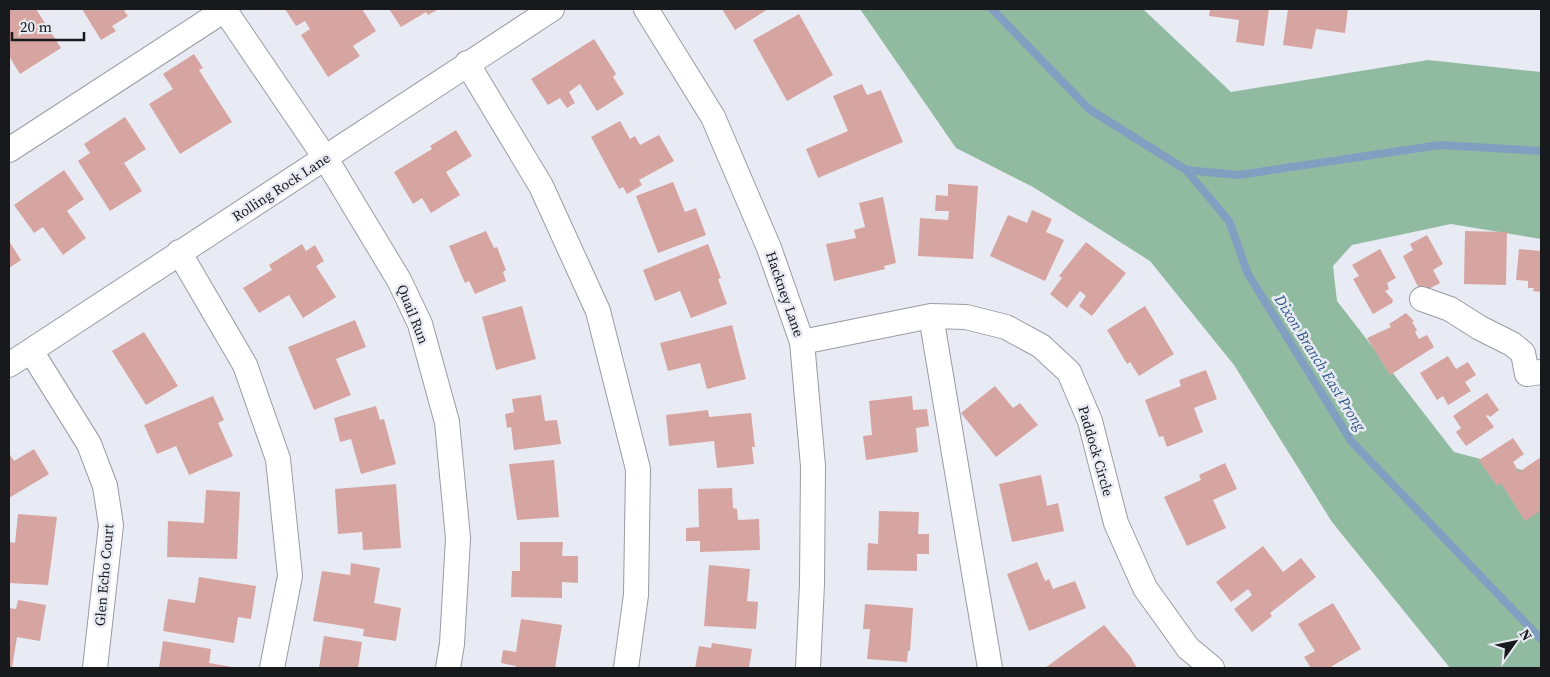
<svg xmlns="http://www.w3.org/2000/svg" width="1550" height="677" font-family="'Source Serif 4',serif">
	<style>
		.forest { fill: #90bba1 }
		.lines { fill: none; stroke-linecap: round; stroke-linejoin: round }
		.stream { stroke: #829ec1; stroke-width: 8 }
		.building { fill: #d7a5a1 }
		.minor-casing { stroke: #999ca4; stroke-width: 26 }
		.minor { stroke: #fff; stroke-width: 24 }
		.labels { text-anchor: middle; stroke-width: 5; stroke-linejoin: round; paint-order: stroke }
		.street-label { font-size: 14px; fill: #18191c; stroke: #e8ebf3 }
		.water-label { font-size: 15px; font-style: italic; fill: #2f5685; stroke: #e8ebf3 }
	</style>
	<rect width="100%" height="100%" fill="#e8ebf3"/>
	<!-- forest -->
	<path class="forest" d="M860 9H1143L1231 92 1428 60 1541 72V239L1451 224 1352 245 1333 266 1337 301 1454 452 1541 475V668H1450L1332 522 1234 365 1150 261 1033 187 956 148Z"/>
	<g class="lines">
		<!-- stream -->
		<path class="stream" d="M992 9 1089 109 1186 170 1238 175 1440 145 1541 151
			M1186 170 1229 221 1248 274 1351 441 1541 639"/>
	</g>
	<!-- building -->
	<path class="building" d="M9 9H36L61 48 20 74 9 56Z
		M82 9H128L124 11 128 16 112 26 116 31 101 40Z
		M285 9H362L376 31 353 46 360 56 328 77 301 35 310 29 305 21 296 26Z
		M389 9H439L428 15 426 12 401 27Z
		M722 9H768L735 30Z
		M1210 9H1269L1264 46 1236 42 1239 20 1209 16Z
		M1288 9H1348L1345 33 1316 29 1312 49 1283 45Z
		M799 14 833 75 787 101 753 40Z
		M594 39 616 74 613 77 624 94 597 111 580 84 569 92 575 103 567 108 560 98 548 105 531 79Z
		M194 54 203 68 199 70 232 122 180 154 149 104 173 89 163 74Z
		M862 84 867 95 881 90 903 142 818 178 806 149 848 131 833 96Z
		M125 117 146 149 124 163 142 191 110 211 78 161 90 153 84 144Z
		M620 121 630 139 635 136 640 145 659 135 674 161 639 180 642 185 627 194 623 187 619 189 591 137Z
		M456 130 472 156 446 172 460 195 431 213 422 198 413 204 394 172 432 149 430 146Z
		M64 170 84 199 67 211 86 238 63 255 43 227 34 233 14 205Z
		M673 182 685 212 696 208 706 235 658 253 636 196Z
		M948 184 978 186 973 259 918 256 920 218 948 220 949 211H935L936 195 948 196Z
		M883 197 896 263 884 266 885 269 834 281 826 244 856 238 854 230 865 227 859 203Z
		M1032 210 1052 219 1046 232 1064 240 1045 281 990 256 1008 215 1027 223Z
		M486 231 494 248 497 247 506 270 503 272 506 281 475 294 469 281 465 283 449 246Z
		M1465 231 1507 232 1506 285 1464 284Z
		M1427 235 1443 264 1433 270 1440 283 1421 293 1403 256 1413 250 1410 244Z
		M9 241 21 260 9 268Z
		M1086 242 1126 273 1092 316 1079 306 1086 296 1080 291 1067 308 1050 294 1062 278 1059 276Z
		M302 244 306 251 315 245 324 261 316 266 336 297 303 318 289 295 259 313 243 288 272 270 269 265Z
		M708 244 721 278 718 279 727 304 691 318 680 291 655 301 643 270Z
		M1380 249 1396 278 1387 283 1389 289 1385 291 1393 300 1392 303 1373 314 1353 279 1359 276 1352 265Z
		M1519 249 1541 251V292L1533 291 1534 288H1528V281L1516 280Z
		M522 306 536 359 496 370 482 317Z
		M1145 306 1174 354 1139 376 1130 362 1127 364 1107 330Z
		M1406 313 1414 321 1412 322 1417 330 1415 332 1419 339 1427 335 1434 347 1390 375 1367 338 1391 327 1389 324Z
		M355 320 366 347 336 359 351 395 314 410 288 347Z
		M732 325 746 379 707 389 700 363 668 371 660 343Z
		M144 332 178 386 146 405 112 351Z
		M1448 356 1456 369 1468 362 1476 375 1465 382 1471 391 1448 405 1443 396 1437 400 1420 373Z
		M1206 370 1217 399 1194 408 1203 432 1167 447 1163 436 1159 437 1145 400 1181 386 1179 380Z
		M995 386 1013 408 1020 403 1038 425 996 457 961 413Z
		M1487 393 1499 410 1490 417 1488 415 1486 416 1494 427 1466 446 1456 432 1461 428 1453 416Z
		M541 395 545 421 557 420 561 444 514 450 511 427 507 428 505 414 514 412 512 399Z
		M213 396 224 420 218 423 233 456 189 475 176 446 157 454 144 425Z
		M912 396 913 410 927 409 929 426 916 428 918 452 866 460 863 436 872 435 869 401Z
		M376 406 380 420 384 419 396 464 361 474 351 439 340 442 334 418Z
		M708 410 709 417 751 413 755 447H752L754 464 717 468 714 441 669 446 666 415Z
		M1513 438 1524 454 1513 462 1519 472 1541 457V505L1538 508 1540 511 1525 521 1501 483 1497 486 1479 460Z
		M34 449 49 474 9 498V453L14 461Z
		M554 460 559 517 517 520 509 464Z
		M1225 463 1237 489 1213 500 1226 528 1187 546 1164 497 1201 480 1199 475Z
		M1041 475 1047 506 1058 503 1064 531 1012 542 999 484Z
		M396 484 401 548 363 550 362 532 338 534 335 489Z
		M732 488 733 508 737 509 738 520 759 519 760 550 700 552V541H686V528L699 527 698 489Z
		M206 490 240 492 237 559 167 557 168 521 204 523Z
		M879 511 919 512 918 534H929V554H917V571L867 570 868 543 878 544Z
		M18 514 57 517 48 585 9 583V542L15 543Z
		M520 542H563L562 556H578V583L562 582V598L511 597 512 571H520Z
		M1263 546 1283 572 1301 558 1316 577 1270 613 1272 616 1252 632 1234 609 1252 595 1248 589 1231 602 1216 582Z
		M1037 562 1045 581 1049 579 1053 589 1075 581 1086 608 1029 631 1007 574Z
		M351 563 380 568 374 603 401 608 396 641 363 636 364 629 313 621 322 571 350 575Z
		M709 565 750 569 747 601 758 602 756 629 704 626Z
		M199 577 256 586 251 619 238 617 234 643 163 631 168 599 195 603Z
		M18 600 46 605 40 641 17 637 12 668H9V608L16 609Z
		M1333 603 1361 649 1329 668H1311L1304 657 1315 651 1298 624Z
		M865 604 913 608 910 651H908L907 662 867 659 870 629H863Z
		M521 619 562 625 555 668H516V666L501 663 503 650 516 652Z
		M1104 625 1130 656 1137 668H1045Z
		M324 636 362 642 358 668H319Z
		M163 641 211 649 209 663 238 668H159Z
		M712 643 752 649 749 668H695L699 646 711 648Z"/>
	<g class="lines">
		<defs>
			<path id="minor" d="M224 9 326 159 399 280 420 324 447 422 458 538 452 644 448 668
				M646 9 713 117 769 248 802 342 813 466 812 584 808 668
				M467 63 541 186 598 311 638 469 636 595 626 668
				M9 150 226 9
				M179 252 245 365 278 459 290 576 272 668
				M1422 299 1450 309 1480 328 1512 344 1523 353 1527 374 1541 372
				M931 316 990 668
				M802 342 931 316 966 317 1006 327 1041 346 1069 372 1090 421 1116 523 1145 588 1188 648 1212 668
				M31 351 89 444 105 486 111 525 95 668
				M9 365 552 9"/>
		</defs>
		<!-- minor casing -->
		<use href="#minor" class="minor-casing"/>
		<!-- minor -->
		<use href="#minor" class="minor"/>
	</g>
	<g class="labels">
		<!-- street labels -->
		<g class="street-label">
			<text transform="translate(281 187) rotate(-33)" y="5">Rolling Rock Lane</text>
			<text transform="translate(785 294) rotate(71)" y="5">Hackney Lane</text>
			<text transform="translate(413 314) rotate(68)" y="5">Quail Run</text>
			<text transform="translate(1096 451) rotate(74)" y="5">Paddock Circle</text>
			<text transform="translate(104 575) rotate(-85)" y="5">Glen Echo Court</text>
		</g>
		<!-- water labels -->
		<g class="water-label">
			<text transform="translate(1320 363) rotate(58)" y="5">Dixon Branch East Prong</text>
		</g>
	</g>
	<!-- border -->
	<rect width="1550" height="677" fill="none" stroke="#18191c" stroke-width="20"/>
	<!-- north arrow -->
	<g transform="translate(1515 642) rotate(57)" stroke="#e8ebf3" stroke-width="4" paint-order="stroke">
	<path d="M0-4L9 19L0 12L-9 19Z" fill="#18191c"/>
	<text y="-8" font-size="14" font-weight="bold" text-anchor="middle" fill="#18191c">N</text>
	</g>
	<!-- scale -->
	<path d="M12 32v8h72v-8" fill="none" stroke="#18191c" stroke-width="2.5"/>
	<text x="20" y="32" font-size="15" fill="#18191c" stroke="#e8ebf3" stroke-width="4" paint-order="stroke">20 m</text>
</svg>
